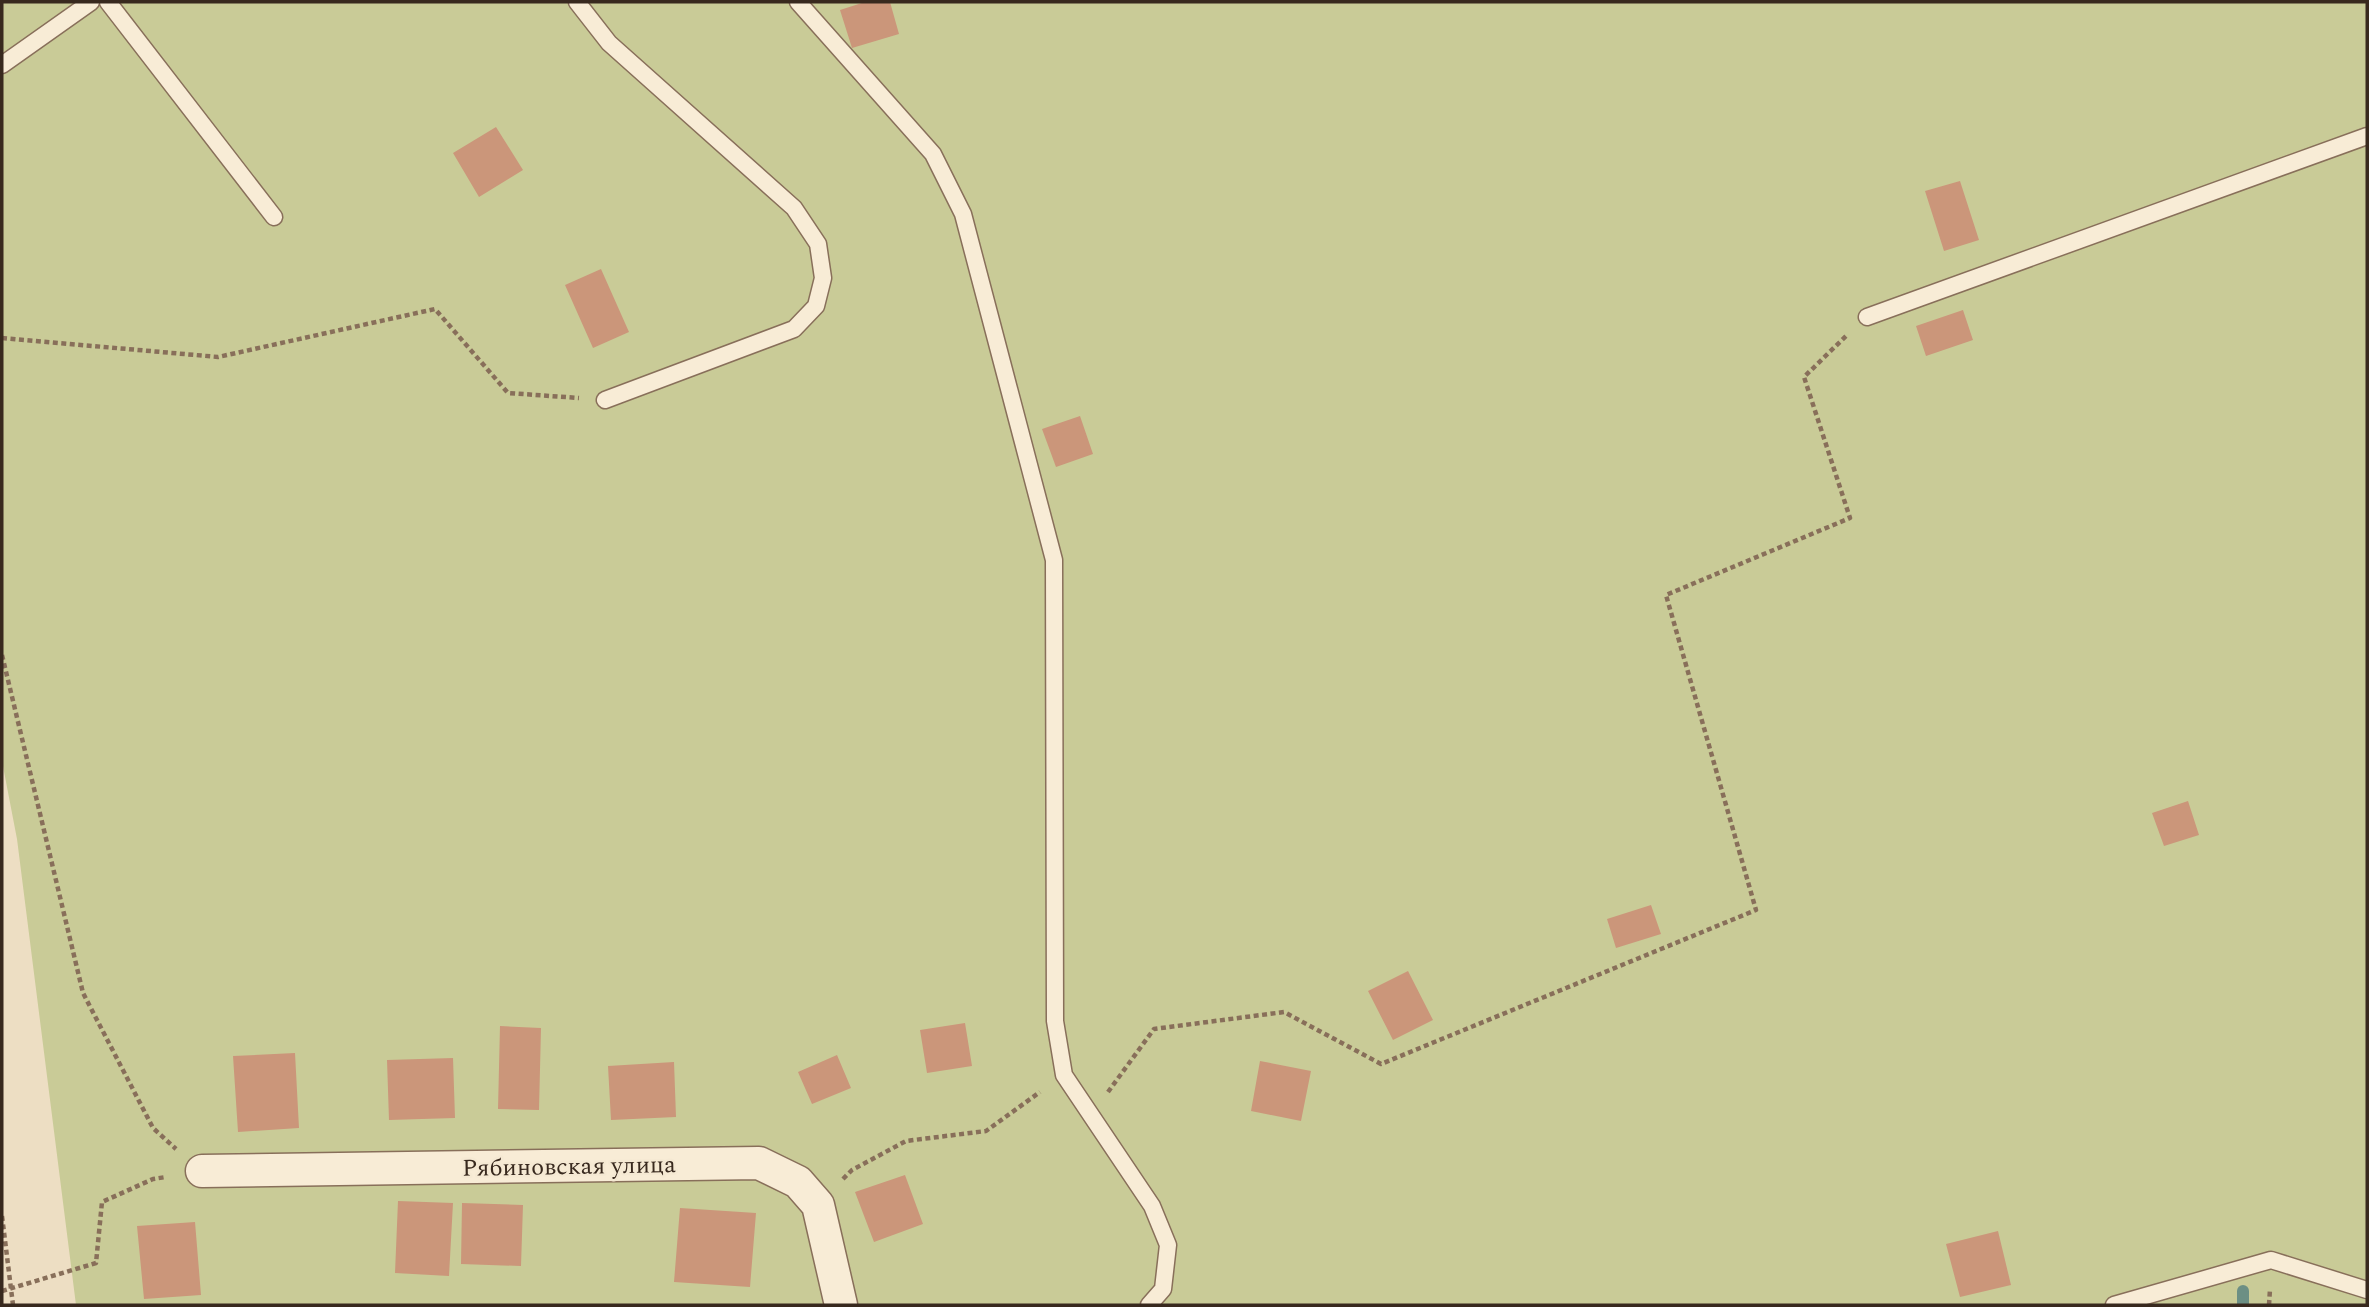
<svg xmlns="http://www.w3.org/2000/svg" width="2369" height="1307" font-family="Spectral,serif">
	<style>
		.green { fill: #c9cb97 }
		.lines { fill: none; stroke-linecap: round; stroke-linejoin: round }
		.stream { stroke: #6c8f84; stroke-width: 12 }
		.building { fill: #cb967a }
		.service-casing { stroke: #886f5a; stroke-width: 19 }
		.minor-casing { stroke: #886f5a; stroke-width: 35 }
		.path { stroke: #886f5a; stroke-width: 4.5; stroke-dasharray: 5 3.5; stroke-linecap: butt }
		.service { stroke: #f8ecd6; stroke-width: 16 }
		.minor { stroke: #f8ecd6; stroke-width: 32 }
		.path-bridge { stroke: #886f5a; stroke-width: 4.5; stroke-dasharray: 5 3.5; stroke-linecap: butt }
		.labels { text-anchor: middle; stroke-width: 5; stroke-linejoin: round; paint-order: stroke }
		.street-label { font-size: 24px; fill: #38291e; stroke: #f5e9d3 }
	</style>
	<rect width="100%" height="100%" fill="#eddec3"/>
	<!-- green -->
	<path class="green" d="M2 2H2367V1305H76L17 839 2 761Z"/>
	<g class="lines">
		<!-- stream -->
		<path class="stream" d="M2243 1305V1291"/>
	</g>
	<!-- building -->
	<path class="building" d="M865 2H890L899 34 852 48 840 10Z
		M496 127 523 170 479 197 453 153Z
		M1960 181 1979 240 1944 251 1925 191Z
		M601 269 629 332 593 348 565 285Z
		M1963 310 1973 340 1926 356 1916 326Z
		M1080 416 1093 454 1056 467 1042 429Z
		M2188 801 2199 835 2164 846 2152 813Z
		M1651 905 1661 934 1616 948 1607 919Z
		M1408 971 1433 1020 1393 1040 1368 991Z
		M965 1023 972 1066 927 1073 920 1030Z
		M500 1026 541 1028 539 1110 498 1109Z
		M295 1053 299 1128 238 1132 233 1056Z
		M837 1055 851 1088 812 1104 798 1072Z
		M453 1058 455 1118 389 1120 387 1060Z
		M1260 1061 1311 1071 1301 1121 1251 1111Z
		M674 1062 676 1117 611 1120 608 1066Z
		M905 1175 923 1224 874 1242 855 1192Z
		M398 1201 453 1203 449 1276 395 1273Z
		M462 1203 523 1205 521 1266 461 1264Z
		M680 1208 756 1213 750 1287 674 1282Z
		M195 1222 201 1295 144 1299 137 1226Z
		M1998 1231 2011 1285 1960 1297 1946 1244Z"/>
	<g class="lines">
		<defs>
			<path id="service" d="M108 2 274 217
				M577 2 609 43 794 208 818 244 823 278 816 306 794 329 605 400
				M798 2 933 154 963 214 1054 560 1055 1021 1064 1075 1152 1206 1168 1245 1163 1289 1149 1305
				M2 65 91 2
				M1867 317 2367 136
				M2114 1305 2271 1260 2367 1290"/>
			<path id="minor" d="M202 1171 759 1163 798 1182 818 1205 841 1305"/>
		</defs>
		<!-- service casing -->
		<use href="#service" class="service-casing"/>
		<!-- minor casing -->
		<use href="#minor" class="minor-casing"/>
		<!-- path -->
		<path class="path" d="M2 338 218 357 435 309 508 393 579 398
			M2 655 83 993 153 1128 176 1149
			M1108 1092 1154 1029 1284 1012 1381 1064 1756 910 1666 595 1850 518 1804 377 1847 335
			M843 1179 852 1170 906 1141 986 1131 1040 1092
			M2 1291 96 1263 102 1202 153 1179 166 1177
			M2269 1305 2270 1289"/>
		<!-- service -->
		<use href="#service" class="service"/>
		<!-- minor -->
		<use href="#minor" class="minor"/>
		<!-- path-bridge -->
		<path class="path-bridge" d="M2 1216 13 1305"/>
	</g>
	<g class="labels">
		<!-- street labels -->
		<g class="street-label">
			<text transform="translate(569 1166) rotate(-1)" y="8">Рябиновская улица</text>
		</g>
	</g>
	<!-- border -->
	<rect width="2369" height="1307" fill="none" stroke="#38291e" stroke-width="7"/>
</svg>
